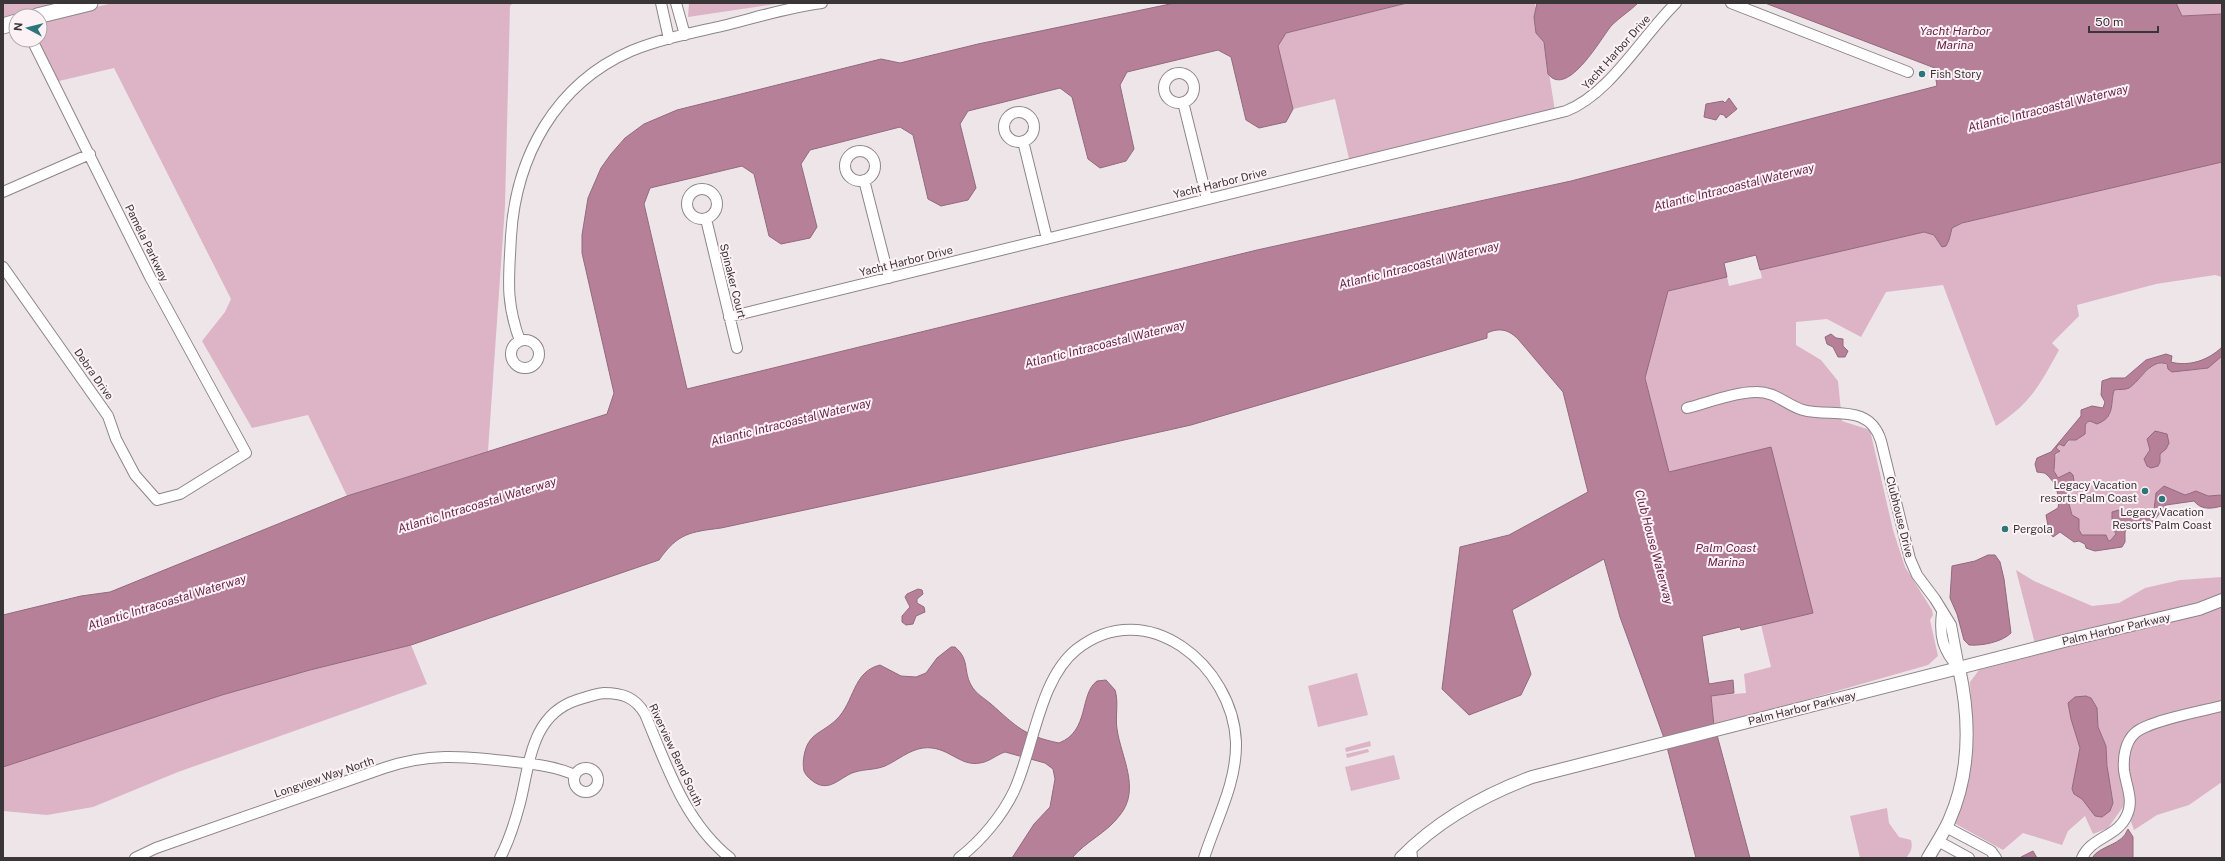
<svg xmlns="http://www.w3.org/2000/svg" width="2225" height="861" font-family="'Public Sans',sans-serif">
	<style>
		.green { fill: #dcb4c5; fill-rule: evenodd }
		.water { fill: #b78099; stroke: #926a7c }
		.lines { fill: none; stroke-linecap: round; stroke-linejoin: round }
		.minor-casing { stroke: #8d8588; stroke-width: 12 }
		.tertiary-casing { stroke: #8d8588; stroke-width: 14 }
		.primary-casing { stroke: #8d8588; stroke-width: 17 }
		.minor { stroke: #fff; stroke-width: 10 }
		.tertiary { stroke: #fff; stroke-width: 12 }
		.primary { stroke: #fff; stroke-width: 15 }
		.poi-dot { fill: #2c767a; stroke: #fcf2f6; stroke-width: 1.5 }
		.labels { text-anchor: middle; stroke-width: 4; stroke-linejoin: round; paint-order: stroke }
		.street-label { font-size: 11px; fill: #3a3638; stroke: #fcf2f6 }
		.poi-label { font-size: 11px; fill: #3a3638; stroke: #fcf2f6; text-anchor: start }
		.water-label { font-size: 12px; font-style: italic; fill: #692549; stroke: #fcf2f6 }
	</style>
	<rect width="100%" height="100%" fill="#eee5e9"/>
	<!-- green -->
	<path class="green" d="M3 3H61L3 21Z
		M113 3H513L510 6 505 206 488 451 347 496 308 415 252 428 202 341 225 312 231 299 114 68 55 82 31 40H40V20Z
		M689 3H783L688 17Z
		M1407 3H1535C1538 20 1530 25 1544 42L1556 117 1351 167 1335 99 1293 109 1278 46 1286 33Z
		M2176 3H2222V14L2182 16Z
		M2222 162V277L2215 275 2156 284 2077 305 2079 316 2052 343 2059 350C2039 386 2032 402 1996 426L1943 285 1886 292 1861 337 1827 319 1796 322V345L1821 360 1838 381 1842 421 1870 430 1893 530 1905 567 1932 610 1933 615 1930 620 1938 656 1928 665 1714 726 1711 696 1746 693 1744 674 1771 667 1761 625 1812 613 1669 473 1645 377 1668 291 1727 277 1729 286 1762 278 1760 270 1924 232 1949 240 1951 228 1962 223Z
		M2222 356V495L2208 496 2191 492 2185 495 2164 486 2156 493 2154 510C2147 515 2140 513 2132 511L2126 515 2112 517 2116 534 2110 541 2108 540 2106 535H2082C2078 528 2066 503 2068 497 2069 490 2073 485 2074 478H2057C2054 469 2052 457 2060 450L2056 448 2059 444 2066 445 2087 422 2110 415 2114 390 2128 388 2154 365 2164 363 2174 371 2201 369Z
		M2016 570 2034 581 2092 606 2119 603 2145 588 2180 580 2222 577V595L2197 605 2035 644Z
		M2222 607V782L2189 805 2157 815 2134 830 2125 804 2108 828 2093 834 2085 816 2068 831 2062 845 2023 833 2003 850 1954 823 1968 774 1973 743 1970 682 1979 670ZM2086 696 2091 698 2097 708 2098 727 2106 746 2108 775 2113 800V803L2095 816 2082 799 2074 794 2072 789 2078 763Z
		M411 645 427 684 178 772 93 807 47 815 3 811V767L222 695 310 670Z
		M1357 673 1368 715 1318 727 1308 686Z
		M1370 741 1371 746 1346 752 1345 748Z
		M1368 749 1369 752 1347 758 1346 754Z
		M1394 755 1400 779 1351 791 1345 767Z
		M1887 808 1889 823 1899 837 1911 840C1913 848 1911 852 1906 858H1860L1850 816Z"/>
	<!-- water -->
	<path class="water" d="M1175 3H1407L1286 33 1278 46 1293 109 1286 122 1259 128 1246 120 1231 57 1218 50 1127 72 1120 85 1134 149 1126 161 1100 168 1088 159 1072 97 1060 88 968 111 960 124 976 188 968 200 941 206 928 199 913 135 900 127 810 150 801 164 817 227 810 238 781 244 769 236 754 174 742 166 650 188 644 204 687 389 1257 250 1571 181 1937 86 1936 80 1942 78 1940 70 1765 3H2176L2182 16 2222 14V162L1962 223 1952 228 1949 240 1946 246 1942 247 1934 235 1924 232 1760 270 1756 255 1724 263 1727 277 1668 291 1645 378 1669 472 1771 447 1813 613 1741 630 1740 627 1702 636 1709 684 1733 680 1734 693 1711 696 1714 726 1664 738 1620 617 1604 559 1512 610 1531 674 1521 695 1469 715 1442 689 1460 547 1509 535 1588 492 1563 392 1518 339C1509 330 1500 327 1487 333V338L1191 425 977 473 721 528C690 532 678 533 659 560L411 645 310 670 222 695 3 767V615L81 596 110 592 347 496 607 414 614 393 582 253V235L588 198 601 168 611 154 625 138 644 124 677 110 881 59 900 63 978 44Z
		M1537 3H1638C1630 11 1620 17 1612 25 1602 36 1568 99 1548 74L1544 42 1536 33 1534 17Z
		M1729 98 1737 109 1726 118 1724 115 1720 114 1716 120 1704 117 1706 104 1723 101 1725 103Z
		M1831 334 1836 338 1843 339V346L1848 351 1845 357H1838L1833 347 1827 344 1825 337Z
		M2222 347V356L2208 368 2172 372 2168 369 2167 364C2151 358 2141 380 2129 388 2126 390 2118 389 2114 390 2110 406 2115 417 2097 424L2090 421C2083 423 2086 428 2085 434L2076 440H2069L2064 446 2059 444 2056 448 2060 451 2055 454 2054 471 2058 478 2070 472 2073 475 2074 481 2068 500 2072 515 2079 519V530L2082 535H2106L2108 540 2110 541 2116 534 2112 525V512L2119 510 2126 515 2133 511C2142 511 2147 516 2154 510L2156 493 2164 486 2185 495 2196 491 2208 496 2222 495V506C2211 509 2201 510 2194 501L2166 505 2153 522 2130 526 2125 532V542L2122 547 2095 551 2086 548 2085 544 2079 541 2074 542 2060 532 2053 537 2049 531 2046 515 2058 508C2061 497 2055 481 2046 474 2044 472 2040 473 2037 472L2035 464 2037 458 2051 452 2081 416V410L2092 406 2103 408 2105 402 2101 395 2102 381 2111 378H2125L2146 360 2166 354 2172 356 2171 362C2189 367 2209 360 2222 347Z
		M2155 431 2167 434 2169 443 2166 449 2160 454V462L2158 466 2151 468 2147 466 2144 459 2150 450 2147 439Z
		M1988 555H1995L2000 562 2004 579 2011 633C2002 642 1982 646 1969 645L1964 640 1957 614 1950 598 1952 566 1975 561Z
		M918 589 922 590 923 594 917 599V603L924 607 925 612 916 616 913 624 906 625 902 622V616L910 607 905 597 907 594Z
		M951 647H955C970 660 963 670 971 685 976 694 984 698 991 704 1016 726 1024 736 1059 743 1090 731 1079 694 1097 681L1106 680 1115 690C1119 702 1115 716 1117 729 1121 757 1141 789 1120 815 1107 833 1086 841 1072 858H1012L1034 824 1050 807 1055 779 1053 769 1045 763 1005 752C996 755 989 762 980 763 959 767 948 745 923 748 909 750 898 760 885 766 875 770 865 769 855 772 841 776 830 793 814 782 810 779 806 776 804 771 803 766 803 761 804 756 808 733 821 734 836 720 855 702 852 672 880 665L901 676 916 677 926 673 937 658Z
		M2086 696 2091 698 2097 708 2098 727 2106 746 2107 766 2113 803 2110 811 2102 817 2095 816 2082 799 2074 794 2072 789 2080 748 2071 719 2068 703 2075 697Z
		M1717 735 1750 858H1696L1667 747Z
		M2128 829 2133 837V858H2092C2100 845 2122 846 2128 829Z
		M2033 851 2037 858H2020L2021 857Z"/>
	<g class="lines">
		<defs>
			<path id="minor" d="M661 3 669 39
				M676 3 685 35
				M1731 3 1908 72
				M1164 88a15 15 0 1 1 30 0a15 15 0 1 1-30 0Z
				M1183 102 1207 199
				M1004 127a15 15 0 1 1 30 0a15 15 0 1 1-30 0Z
				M1023 141 1047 239
				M845 166a15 15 0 1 1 30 0a15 15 0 1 1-30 0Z
				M864 180 889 278
				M687 204a15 15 0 1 1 30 0a15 15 0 1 1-30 0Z
				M3 192 90 154
				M706 219 737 348
				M3 267 108 416 116 439 135 475 157 500 180 494 246 453 150 277 32 40
				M729 317 1566 111C1610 94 1642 36 1676 3
				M511 354a14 14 0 1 1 28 0a14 14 0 1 1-28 0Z
				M520 341C505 300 509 278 511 236 516 157 555 84 631 51 660 39 692 33 722 26 755 18 788 7 822 3
				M1687 408C1707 403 1735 392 1755 392 1775 391 1786 405 1803 410 1831 418 1869 402 1881 441L1910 559 1917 575 1935 599 1951 625 1959 668
				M1942 613C1939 636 1943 651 1959 668
				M574 780a12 12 0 1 1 24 0a12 12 0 1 1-24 0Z
				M1946 827 1991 851 1996 858
				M1938 841 1969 858
				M1411 848 1412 858
				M135 858 156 848 384 768C428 753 461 756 506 761 530 764 552 765 575 775
				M500 858C509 841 515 822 520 803 530 763 531 715 577 700 586 697 595 694 604 693 622 693 635 697 645 714 667 766 684 821 730 858
				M959 858C981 841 1002 816 1014 791 1034 748 1039 679 1077 649 1147 594 1233 666 1236 742 1237 783 1216 820 1204 858
				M2082 858C2091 837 2118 837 2127 815 2134 800 2126 786 2124 770 2123 758 2125 742 2135 733 2148 721 2202 711 2222 706"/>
			<path id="tertiary" d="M1401 858C1437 821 1484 795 1532 777L2068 640 2199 609 2222 600
				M1928 858C1935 846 1943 834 1949 821 1971 772 1970 718 1959 668"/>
			<path id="primary" d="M37 16 90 3
				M3 26 16 22"/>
		</defs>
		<!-- minor casing -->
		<use href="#minor" class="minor-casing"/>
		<!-- tertiary casing -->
		<use href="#tertiary" class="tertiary-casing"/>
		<!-- primary casing -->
		<use href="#primary" class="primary-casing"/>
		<!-- minor -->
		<use href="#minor" class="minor"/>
		<!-- tertiary -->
		<use href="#tertiary" class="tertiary"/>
		<!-- primary -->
		<use href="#primary" class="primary"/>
	</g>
	<!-- markers -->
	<g class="poi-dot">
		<circle cx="1922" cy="74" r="4"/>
		<circle cx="2145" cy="491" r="4"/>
		<circle cx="2162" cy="499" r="4"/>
		<circle cx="2005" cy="529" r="4"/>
	</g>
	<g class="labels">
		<!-- street labels -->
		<g class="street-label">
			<text transform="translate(1616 52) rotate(-48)" y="4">Yacht Harbor Drive</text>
			<text transform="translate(1220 183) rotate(-14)" y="4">Yacht Harbor Drive</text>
			<text transform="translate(147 243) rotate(64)" y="4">Pamela Parkway</text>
			<text transform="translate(906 261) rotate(-14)" y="4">Yacht Harbor Drive</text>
			<text transform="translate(733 281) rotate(76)" y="4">Spinaker Court</text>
			<text transform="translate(94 374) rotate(55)" y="4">Debra Drive</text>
			<text transform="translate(1900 517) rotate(76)" y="4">Clubhouse Drive</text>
			<text transform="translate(2116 629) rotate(-13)" y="4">Palm Harbor Parkway</text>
			<text transform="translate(1802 708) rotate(-14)" y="4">Palm Harbor Parkway</text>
			<text transform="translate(676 755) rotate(65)" y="4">Riverview Bend South</text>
			<text transform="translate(324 777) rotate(-19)" y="4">Longview Way North</text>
		</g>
		<!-- poi labels -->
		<g class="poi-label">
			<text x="1930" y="78">Fish Story</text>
			<text x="2137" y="489" text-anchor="end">Legacy Vacation<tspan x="2137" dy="13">resorts Palm Coast</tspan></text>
			<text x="2162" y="516" text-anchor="middle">Legacy Vacation<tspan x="2162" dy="13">Resorts Palm Coast</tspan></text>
			<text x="2013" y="533">Pergola</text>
		</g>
		<!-- water labels -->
		<g class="water-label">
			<text x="1955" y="35">Yacht Harbor<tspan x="1955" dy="14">Marina</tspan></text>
			<text transform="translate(2048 108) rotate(-14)" y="4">Atlantic Intracoastal Waterway</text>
			<text transform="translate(1734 187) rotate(-14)" y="4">Atlantic Intracoastal Waterway</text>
			<text transform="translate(1419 265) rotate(-14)" y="4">Atlantic Intracoastal Waterway</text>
			<text transform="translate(1105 344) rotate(-14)" y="4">Atlantic Intracoastal Waterway</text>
			<text transform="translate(791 422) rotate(-14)" y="4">Atlantic Intracoastal Waterway</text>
			<text transform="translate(477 505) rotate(-17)" y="4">Atlantic Intracoastal Waterway</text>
			<text transform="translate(1654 547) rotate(75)" y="4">Club House Waterway</text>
			<text x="1726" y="552">Palm Coast<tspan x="1726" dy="14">Marina</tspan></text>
			<text transform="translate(167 602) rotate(-17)" y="4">Atlantic Intracoastal Waterway</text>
		</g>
	</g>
	<!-- border -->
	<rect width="2225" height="861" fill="none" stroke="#3a3638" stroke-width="8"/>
	<!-- north arrow -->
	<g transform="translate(28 28) rotate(277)"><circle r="19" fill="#fcf2f6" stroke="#aea7aa"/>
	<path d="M0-3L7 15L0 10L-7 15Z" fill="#2c767a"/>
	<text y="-6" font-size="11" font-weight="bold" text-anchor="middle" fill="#3a3638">N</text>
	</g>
	<!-- scale -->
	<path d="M2089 26v6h69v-6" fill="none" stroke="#3a3638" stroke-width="2"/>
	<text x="2095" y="26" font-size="12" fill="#3a3638" stroke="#fcf2f6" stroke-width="3" paint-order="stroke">50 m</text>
</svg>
